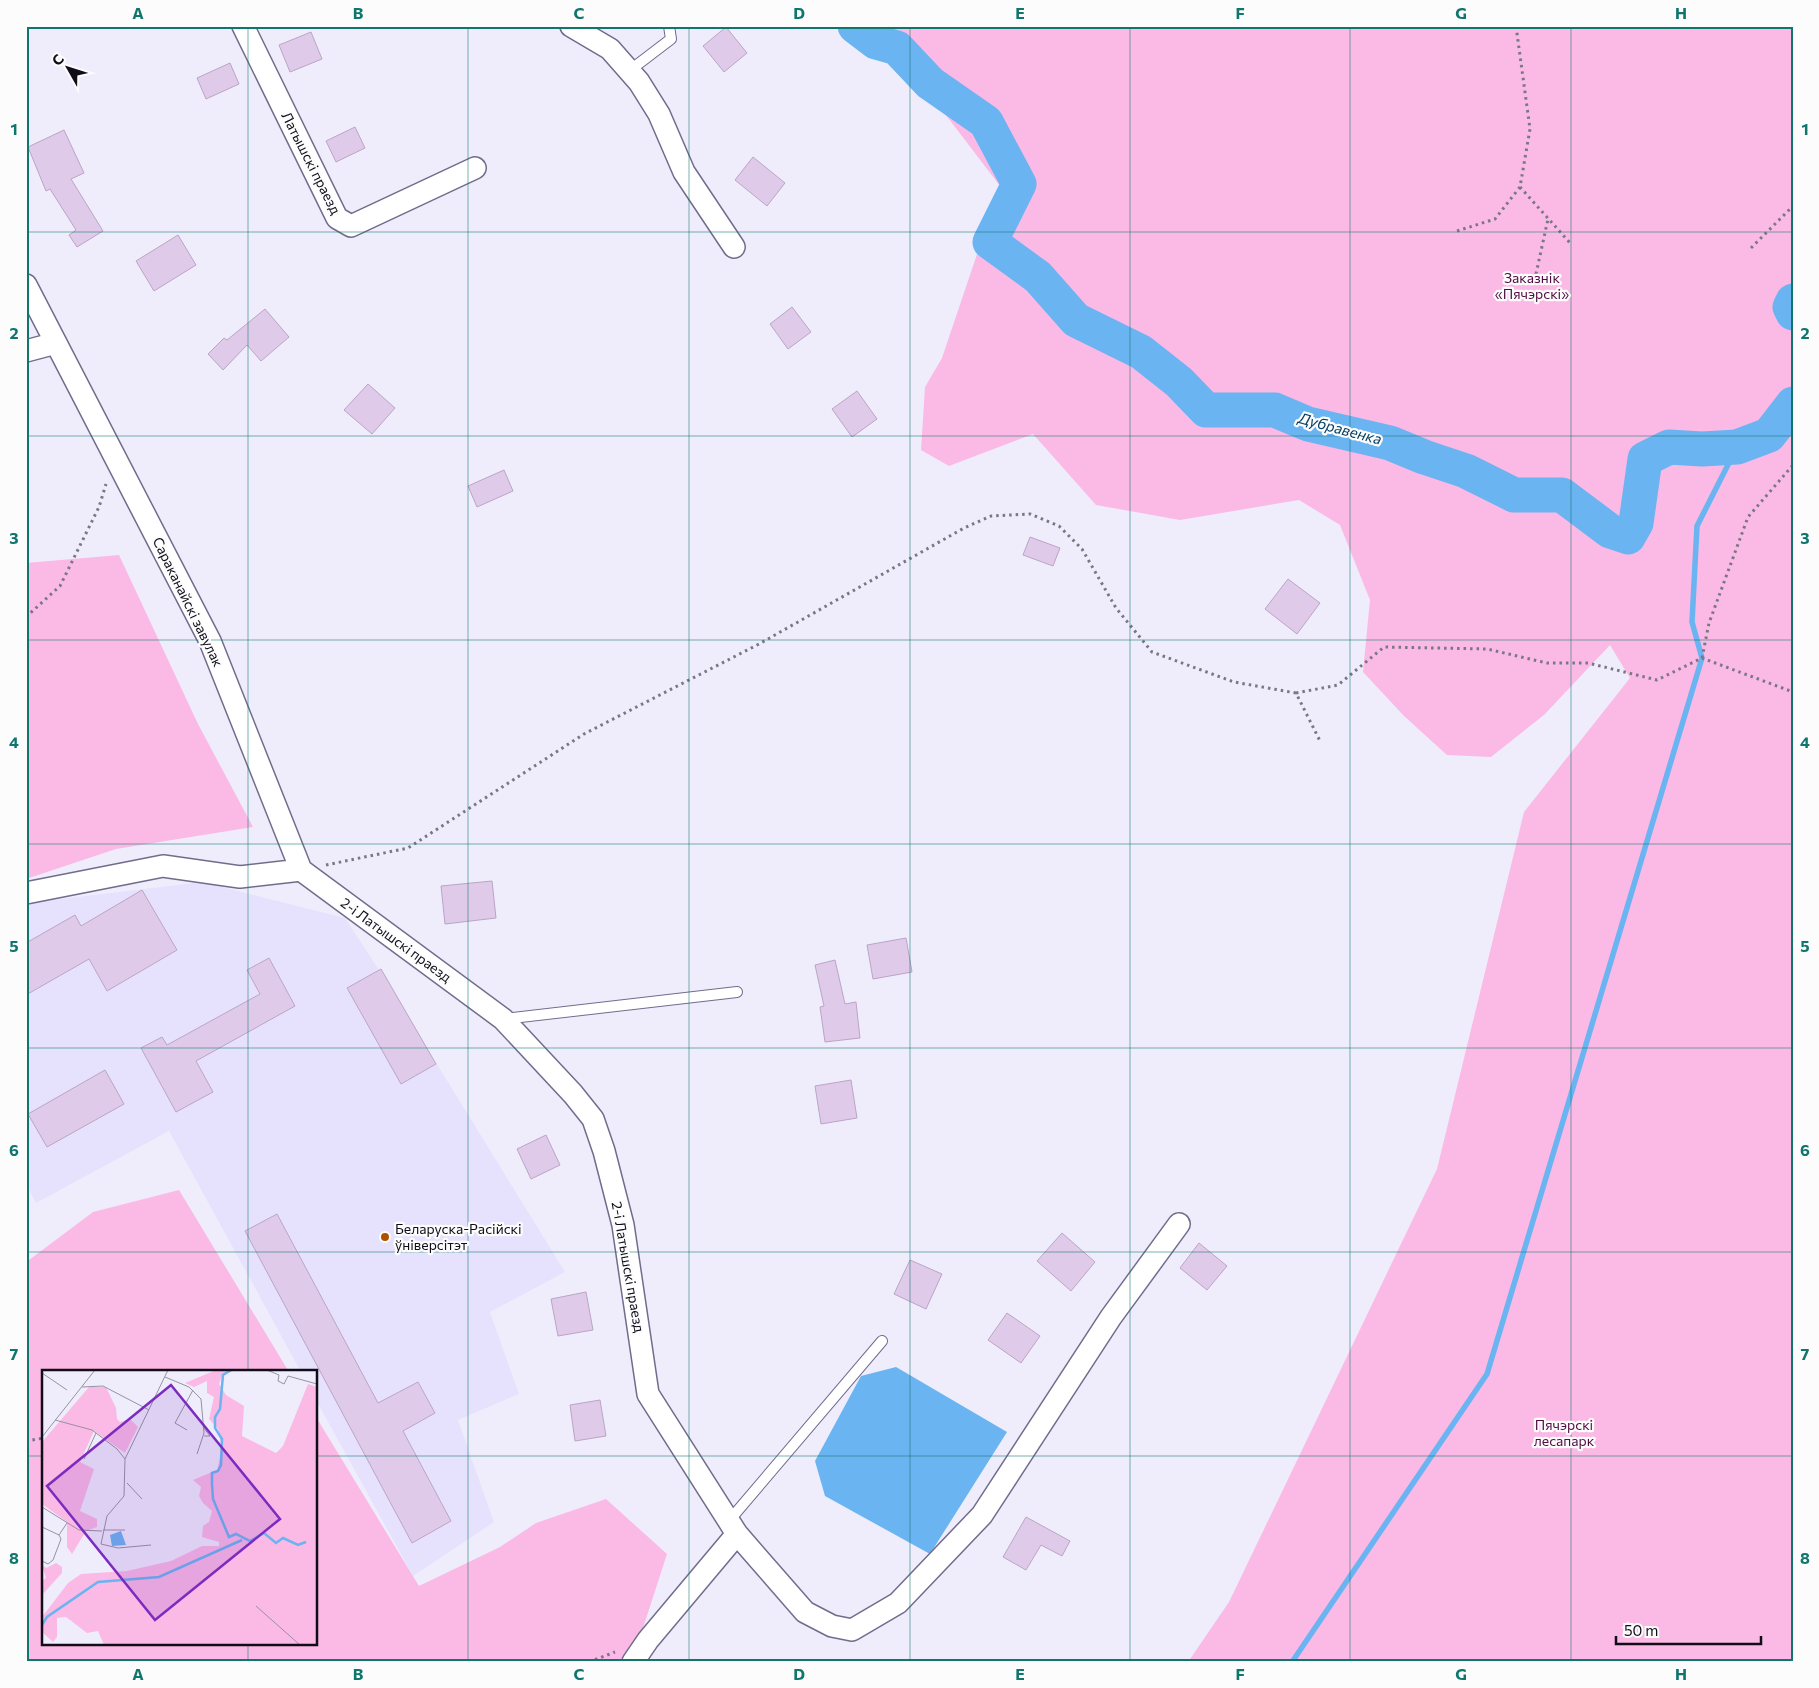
<svg xmlns="http://www.w3.org/2000/svg" width="1819" height="1688" font-family="Commissioner,sans-serif">
	<style>
		.built { fill: #e6e2fd }
		.green { fill: #fabae5 }
		.water { fill: #6ab4f1 }
		.lines { fill: none; stroke-linecap: round; stroke-linejoin: round }
		.stream { stroke: #6ab4f1; stroke-width: 5.5 }
		.river { stroke: #6ab4f1; stroke-width: 35 }
		.building { fill: #e0caea; stroke: #baa5c4 }
		.service-casing { stroke: #716c8c; stroke-width: 12 }
		.minor-casing { stroke: #716c8c; stroke-width: 24 }
		.path { stroke: #7a7785; stroke-width: 3; stroke-dasharray: 2.5 4; stroke-linecap: butt }
		.service { stroke: #fff; stroke-width: 10 }
		.minor { stroke: #fff; stroke-width: 21 }
		.grid { fill: none; stroke: #0f766e; stroke-width: 1; stroke-opacity: 0.55 }
		.poi-dot { fill: #ae5000; stroke: #fcfcfc; stroke-width: 2 }
		.labels { text-anchor: middle; stroke-width: 4.5; stroke-linejoin: round; paint-order: stroke }
		.street-label { font-size: 14px; fill: #100d19; stroke: #fcfcfc }
		.park-label { font-size: 14px; fill: #500b41; stroke: #fcfcfc }
		.poi-label { font-size: 14px; fill: #100d19; stroke: #fcfcfc; text-anchor: start }
		.water-label { font-size: 15px; font-style: italic; fill: #033f66; stroke: #fcfcfc }
		.inset-river { fill: none; stroke: #6ab4f1; stroke-width: 2.5 }
		.inset-road { fill: none; stroke: #9693a1; stroke-width: 1 }
		.view { fill: #7b2cbf; fill-opacity: 0.15; stroke: #7b2cbf; stroke-width: 2.5 }
		.inset-edge { fill: none; stroke: #100d19; stroke-width: 2.5 }
		.neatline { fill: none; stroke: #0f766e; stroke-width: 2 }
		.grid-label { font-size: 16px; text-anchor: middle; font-weight: bold; fill: #0f766e }
	</style>
	<rect width="100%" height="100%" fill="#efedfc"/>
	<!-- built -->
	<path class="built" d="M202 882 345 918 379 970 565 1272 490 1312 519 1394 458 1420 494 1522 413 1576 316 1400V1372H301L169 1131 36 1203 26 1184V907L36 902Z"/>
	<!-- green -->
	<path class="green" d="M878 26H1793V1662H1188L1229 1602 1437 1169 1524 812 1630 678 1610 645 1544 715 1491 757 1447 755 1404 716 1363 672 1370 600 1340 525 1299 500 1180 520 1096 505 1033 434 949 466 921 450 925 387 942 358 1000 186Z
		M119 555 198 724 253 827 116 849 26 879V563Z
		M179 1190 289 1372H44V1644H316V1417L419 1586 500 1547 536 1523 606 1499 667 1554 632 1662H26V1256L29 1260 93 1212Z"/>
	<!-- water -->
	<path class="water" d="M896 1367 1007 1432 930 1554 825 1496 815 1461 861 1376Z"/>
	<g class="lines">
		<!-- stream -->
		<path class="stream" d="M1292 1662 1487 1374 1702 658 1692 622 1697 526 1737 447"/>
		<!-- river -->
		<path class="river" d="M855 26 876 42 897 48 930 83 986 122 1019 184 990 242 1038 277 1076 320 1141 352 1179 382 1206 410H1275L1308 424 1390 443 1424 457 1466 471 1514 495H1562L1610 531 1628 537 1636 523 1645 459 1669 447 1702 449 1737 447 1769 435 1793 404
			M1793 301 1790 307 1793 313"/>
	</g>
	<!-- building -->
	<path class="building" d="M726 27 747 53 724 72 703 46Z
		M311 32 322 59 290 72 279 45Z
		M230 63 239 84 206 99 197 78Z
		M355 127 365 148 336 162 326 141Z
		M64 130 84 173 71 179 103 231 77 247 69 235 76 230 50 189 46 191 28 147Z
		M753 157 785 183 767 206 735 180Z
		M178 235 196 265 154 291 136 261Z
		M792 307 811 332 788 349 770 324Z
		M265 309 289 337 261 361 247 345 223 370 208 354 224 338 227 340Z
		M368 384 395 408 372 434 344 410Z
		M857 391 877 419 852 437 832 409Z
		M504 470 513 491 477 507 468 486Z
		M1030 537 1060 548 1053 566 1023 555Z
		M1288 579 1320 603 1297 634 1265 609Z
		M492 881 496 918 445 924 441 886Z
		M142 890 177 950 107 991 89 959 26 995V943L75 915 81 926Z
		M906 938 912 972 873 979 867 945Z
		M269 958 295 1006 196 1061 213 1092 176 1112 141 1048 162 1037 167 1045 260 994 247 970Z
		M835 960 845 1004 856 1002 860 1038 825 1042 820 1007 824 1006 815 965Z
		M381 969 436 1064 401 1084 347 988Z
		M105 1070 124 1104 47 1147 28 1114Z
		M851 1080 857 1118 821 1124 815 1086Z
		M546 1135 560 1165 531 1179 517 1149Z
		M277 1214 378 1403 418 1382 435 1413 403 1431 451 1521 412 1543 245 1231Z
		M1062 1233 1095 1262 1071 1291 1037 1261Z
		M1199 1243 1227 1266 1207 1290 1180 1268Z
		M910 1260 942 1274 926 1309 894 1294Z
		M586 1292 593 1330 558 1336 551 1299Z
		M1007 1313 1040 1336 1021 1363 988 1340Z
		M600 1400 606 1436 575 1441 570 1405Z
		M1026 1517 1070 1541 1062 1556 1041 1545 1026 1570 1003 1557Z"/>
	<g class="lines">
		<defs>
			<path id="service" d="M629 71 671 39 669 26
				M504 1019 737 992
				M728 1522 882 1341"/>
			<path id="minor" d="M243 26 337 218 351 226 475 168
				M571 26 610 49 639 82 659 114 684 172 734 247
				M26 285 210 641 301 870
				M26 351 56 343
				M301 870 503 1019 573 1094 593 1119 604 1151 623 1225 648 1394 737 1534 805 1612 832 1626 852 1630 898 1603 982 1515 1111 1317 1179 1224
				M26 893 163 866 240 877 301 870
				M633 1662 648 1640 737 1534"/>
		</defs>
		<!-- service casing -->
		<use href="#service" class="service-casing"/>
		<!-- minor casing -->
		<use href="#minor" class="minor-casing"/>
		<!-- path -->
		<path class="path" d="M1520 187 1571 244
			M1457 231 1495 219 1520 187 1530 129 1516 26
			M1751 248 1793 206
			M1536 274 1548 219
			M26 617 60 586 99 507 106 484
			M1702 658 1709 623 1748 517 1793 465
			M1296 693 1338 685 1384 647 1487 649 1547 663H1588L1657 680 1702 658 1793 692
			M326 865 408 848 584 734 759 644 964 528 991 516 1030 514 1059 526 1082 549 1116 608 1152 652 1234 682 1296 693 1320 741
			M26 1441 44 1438
			M589 1662 615 1652"/>
		<!-- service -->
		<use href="#service" class="service"/>
		<!-- minor -->
		<use href="#minor" class="minor"/>
	</g>
	<!-- grid -->
	<path class="grid" d="M248 26V1372M468 26V1662M689 26V1662M910 26V1662M1130 26V1662M1350 26V1662M1571 26V1662M26 232H1793M26 436H1793M26 640H1793M26 844H1793M26 1048H1793M26 1252H1793M26 1456H44M316 1456H1793M248 1644V1662"/>
	<!-- markers -->
	<circle class="poi-dot" cx="385" cy="1237" r="5"/>
	<g class="labels">
		<!-- street labels -->
		<g class="street-label">
			<text transform="translate(311 163) rotate(63)" y="5">Латышскі праезд</text>
			<text transform="translate(188 602) rotate(64)" y="5">Сараканайскі завулак</text>
			<text transform="translate(396 940) rotate(36)" y="5">2-і Латышскі праезд</text>
			<text transform="translate(628 1267) rotate(80)" y="5">2-і Латышскі праезд</text>
		</g>
		<!-- park labels -->
		<g class="park-label">
			<text x="1532" y="283">Заказнік<tspan x="1532" dy="16">«Пячэрскі»</tspan></text>
			<text x="1564" y="1430">Пячэрскі<tspan x="1564" dy="16">лесапарк</tspan></text>
		</g>
		<!-- poi labels -->
		<g class="poi-label">
			<text x="395" y="1234">Беларуска-Расійскі<tspan x="395" dy="16">ўніверсітэт</tspan></text>
		</g>
		<!-- water labels -->
		<g class="water-label">
			<text transform="translate(1340 429) rotate(15)" y="5">Дубравенка</text>
		</g>
	</g>
	<!-- overview -->
	<g transform="translate(42 1370)">
		<rect width="275" height="275" fill="#efedfc"/>
		<path d="M174 0H193L180 6 177 14 184 25 202 36 200 66 234 83 241 76 266 14 275 17V275H62L56 261 45 263 24 247 15 248V267L11 272 0 262V247L26 213 39 204 85 201 129 191 160 176H177V172L160 167 161 156 167 152 170 141 161 133 157 126 159 117 151 110 175 100 180 79 176 59 167 49 172 27 165 23V11L152 17 143 13ZM47 17H64L74 38 75 49 78 52 88 49 96 57 83 83 52 61 38 92 52 99 38 141 55 149V157L44 161 30 184 25 177V152L0 134V72ZM14 193 20 197V203L0 225V211L4 208 0 195 4 198Z" fill="#fabae5"/>
		<path d="M79 161 84 175 70 176 68 165Z" fill="#6ab4f1"/>
		<path class="inset-river" d="M189 0 181 5 178 39 173 47V58L180 69 179 95 176 101 170 103V114L171 129 187 167 194 164 208 171 222 163 234 173 241 168 256 175 264 172M0 255 5 247 56 212 117 207 200 170"/>
		<path class="inset-road" d="M225 0 237 5 236 11 242 14 246 6 275 14M0 3 25 20M123 7 147 17 159 29 162 63 155 84M40 17 61 16 107 40M13 50 50 60 75 79 83 89M161 57 168 66H162M145 60 133 53 151 20M0 67 53 0M42 89 54 63M83 89 82 126 65 146 59 174 76 178 109 175M83 89 126 0M85 113 100 129M0 137 37 160 60 161M0 157 17 165 25 153M61 160H83M0 191 6 194 11 190 19 169 17 165M214 236 258 275"/>
		<path class="view" d="M129 15 238 149 113 250 5 116Z"/>
		<rect width="275" height="275" class="inset-edge"/>
	</g>
	<!-- border -->
	<rect width="1819" height="1688" fill="none" stroke="#fcfcfc" stroke-width="55"/>
	<!-- north arrow -->
	<g transform="translate(68 68) rotate(309)" stroke="#fcfcfc" stroke-width="4" paint-order="stroke">
	<path d="M0-4L9 19L0 12L-9 19Z" fill="#100d19"/>
	<text y="-8" font-size="14" font-weight="bold" text-anchor="middle" fill="#100d19">С</text>
	</g>
	<!-- scale -->
	<path d="M1616 1636v8h145v-8" fill="none" stroke="#100d19" stroke-width="2.5"/>
	<text x="1624" y="1636" font-size="15" fill="#100d19" stroke="#fcfcfc" stroke-width="4" paint-order="stroke">50 m</text>
	<rect x="28" y="28" width="1764" height="1632" class="neatline"/>
	<g class="grid-label">
		<text x="138" y="19">A</text>
		<text x="358" y="19">B</text>
		<text x="579" y="19">C</text>
		<text x="799" y="19">D</text>
		<text x="1020" y="19">E</text>
		<text x="1240" y="19">F</text>
		<text x="1461" y="19">G</text>
		<text x="1681" y="19">H</text>
		<text x="14" y="135">1</text>
		<text x="1805" y="135">1</text>
		<text x="14" y="339">2</text>
		<text x="1805" y="339">2</text>
		<text x="14" y="544">3</text>
		<text x="1805" y="544">3</text>
		<text x="14" y="748">4</text>
		<text x="1805" y="748">4</text>
		<text x="14" y="952">5</text>
		<text x="1805" y="952">5</text>
		<text x="14" y="1156">6</text>
		<text x="1805" y="1156">6</text>
		<text x="14" y="1360">7</text>
		<text x="1805" y="1360">7</text>
		<text x="14" y="1564">8</text>
		<text x="1805" y="1564">8</text>
		<text x="138" y="1680">A</text>
		<text x="358" y="1680">B</text>
		<text x="579" y="1680">C</text>
		<text x="799" y="1680">D</text>
		<text x="1020" y="1680">E</text>
		<text x="1240" y="1680">F</text>
		<text x="1461" y="1680">G</text>
		<text x="1681" y="1680">H</text>
	</g>
</svg>
